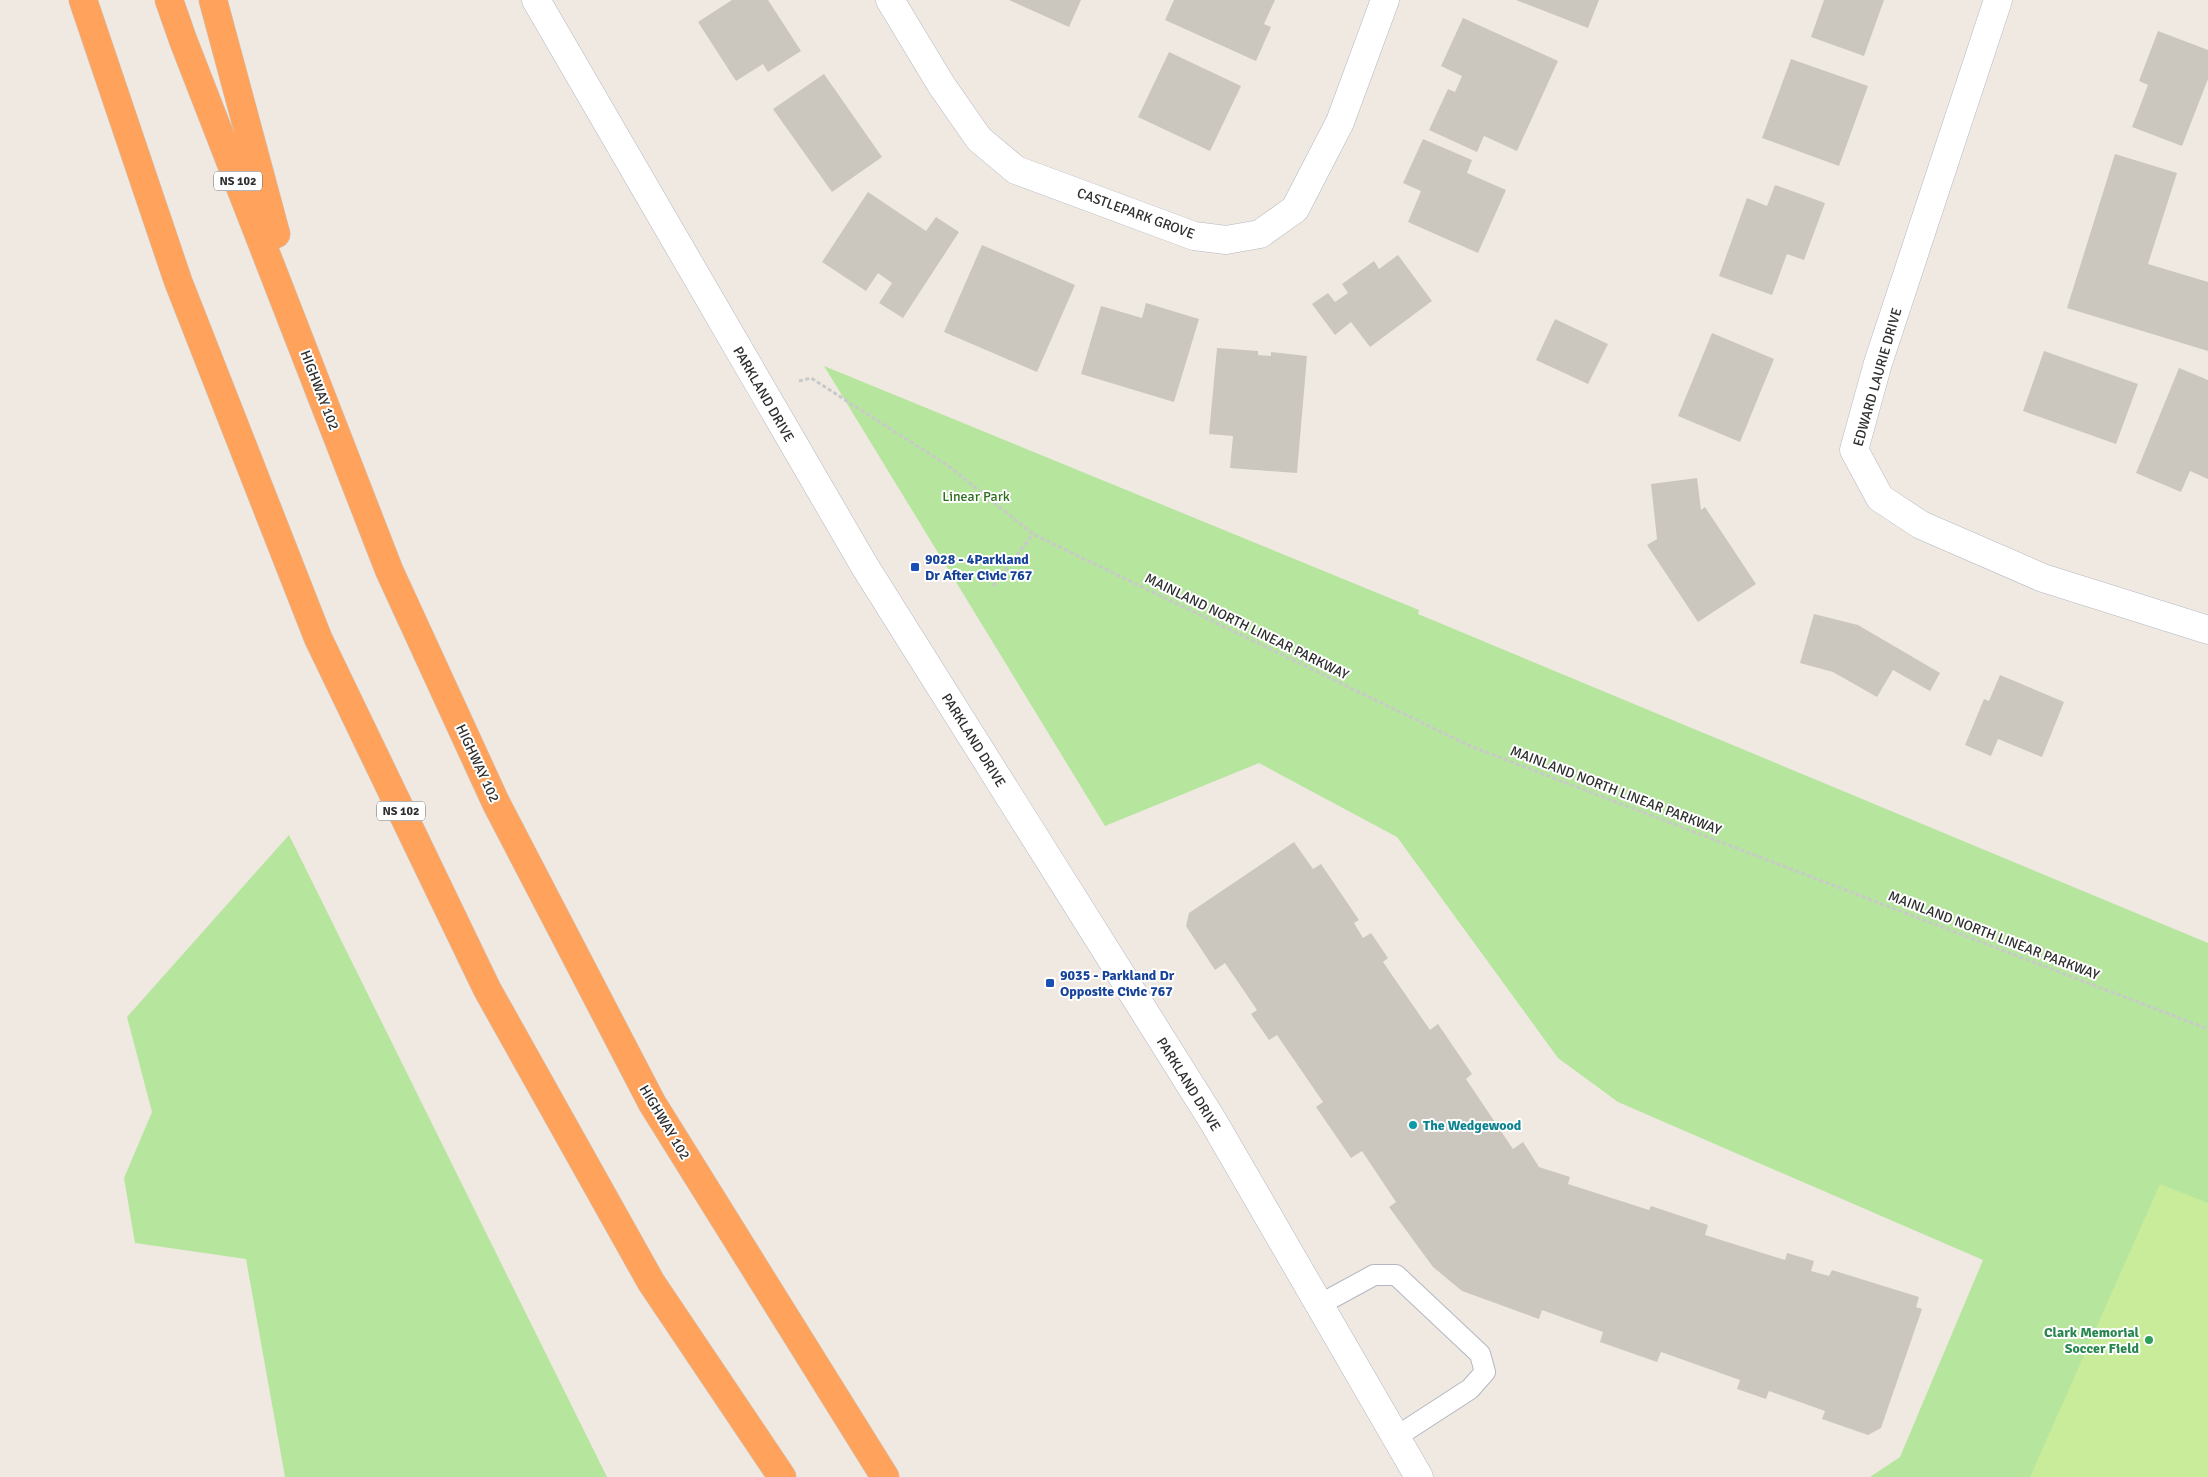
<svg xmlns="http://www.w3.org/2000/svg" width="2208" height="1477" font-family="Signika,sans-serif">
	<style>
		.green { fill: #b6e59e }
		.pitch { fill: #c9ec9a }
		.building { fill: #cbc7bf }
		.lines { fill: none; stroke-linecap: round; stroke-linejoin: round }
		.lane-casing { stroke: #b4b7c1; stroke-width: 22 }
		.street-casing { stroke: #b4b7c1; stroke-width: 29 }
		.secondary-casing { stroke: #b4b7c1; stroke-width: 29 }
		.highway-casing { stroke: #c9c9c9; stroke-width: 29 }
		.path { stroke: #c9c9c9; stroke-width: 3; stroke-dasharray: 4 2.5; stroke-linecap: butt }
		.lane { stroke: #fff; stroke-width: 20 }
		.street { stroke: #fff; stroke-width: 28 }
		.secondary { stroke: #fff; stroke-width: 28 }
		.highway { stroke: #ffa35c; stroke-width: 28 }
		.transit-dot { fill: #1a4fb4; stroke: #fff; stroke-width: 2 }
		.culture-dot { fill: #0f9aa8; stroke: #fff; stroke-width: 2 }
		.leisure-dot { fill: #2e9e5b; stroke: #fff; stroke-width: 2 }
		.labels { text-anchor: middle; stroke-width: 4; stroke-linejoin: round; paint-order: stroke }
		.shield { fill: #fff; stroke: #6d6d6d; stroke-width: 1 }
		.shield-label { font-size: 12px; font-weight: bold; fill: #2e2e2e }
		.street-label { font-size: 14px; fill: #2e2e2e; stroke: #fff }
		.park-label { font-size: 14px; fill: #2c6e1b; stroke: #fff }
		.transit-label { font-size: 14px; font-weight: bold; fill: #164399; stroke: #fff; text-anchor: start }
		.culture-label { font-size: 14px; font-weight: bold; fill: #0d838f; stroke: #fff; text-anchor: start }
		.leisure-label { font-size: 14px; font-weight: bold; fill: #27864d; stroke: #fff; text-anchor: end }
	</style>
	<rect width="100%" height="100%" fill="#efe9e1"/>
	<!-- green -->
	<path class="green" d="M824 366 1419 610 1418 614 2208 943V1477H1870L1900 1457 1983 1260 1618 1102 1558 1058 1397 837 1259 763 1105 826Z
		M289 835 607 1477H285L246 1259 135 1243 124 1178 152 1112 127 1017Z"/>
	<!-- pitch -->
	<path class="pitch" d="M2160 1184 2208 1203V1477H2030Z"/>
	<!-- building -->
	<path class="building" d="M732 0H768L801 51 768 72 763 64 736 81 698 22Z
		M1009 0H1081L1069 27Z
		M1174 0H1275L1264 24 1271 27 1256 61 1165 20Z
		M1516 0H1599L1588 28Z
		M1824 0H1884L1864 56 1811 37Z
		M1463 18 1558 61 1517 151 1484 136 1477 152 1429 130 1448 89 1455 92 1462 76 1441 66Z
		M2158 31 2208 50V79L2182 146 2132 127 2148 85 2139 81Z
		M1169 52 1241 86 1210 151 1138 117Z
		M1791 59 1868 86 1839 166 1762 138Z
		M824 74 882 157 832 192 773 109Z
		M1423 139 1472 160 1467 173 1506 190 1478 253 1408 222 1421 191 1403 183Z
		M2115 154 2177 173 2148 264 2208 282V351L2067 308Z
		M1775 185 1825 203 1804 260 1787 254 1772 295 1719 276 1747 198 1767 206Z
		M868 192 926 231 936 217 959 232 903 318 879 303 892 283 878 273 866 291 822 262Z
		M982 245 1075 285 1037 372 944 332Z
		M1398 255 1432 301 1370 347 1351 322 1335 335 1312 304 1328 293 1335 302 1348 293 1342 284 1374 261 1379 269Z
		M1146 303 1199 319 1174 402 1081 374 1101 306 1142 318Z
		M1555 319 1608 344 1588 384 1536 360Z
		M1712 333 1774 359 1740 442 1678 416Z
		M1217 348 1258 351V355L1271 356V352L1307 356 1297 473 1230 468 1233 436 1209 434Z
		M2044 351 2138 384 2116 444 2023 411Z
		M2179 368 2208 380V479L2190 471 2181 492 2136 473Z
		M1697 478 1701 510 1705 507 1756 584 1698 622 1647 545 1657 539 1651 484Z
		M1814 614 1858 625 1940 673 1930 691 1893 670 1877 697 1833 672 1800 663Z
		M2000 675 2064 702 2042 757 1998 739 1991 756 1965 745 1984 699 1989 701Z
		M1294 842 1313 869 1321 864 1359 920 1354 923 1363 938 1371 933 1388 958 1383 962 1430 1030 1438 1024 1472 1074 1466 1079 1513 1149 1523 1142 1539 1167 1570 1177 1568 1184 1649 1210 1651 1206 1708 1225 1705 1235 1785 1260 1787 1253 1814 1261 1811 1271 1829 1276 1832 1270 1919 1297 1916 1307 1922 1309 1881 1428 1868 1435 1822 1419 1825 1411 1769 1391 1766 1399 1737 1389 1740 1380 1661 1352 1657 1362 1600 1342 1603 1332 1542 1310 1539 1319 1462 1291 1433 1267 1389 1207 1396 1202 1362 1151 1351 1158 1316 1107 1323 1102 1277 1035 1269 1040 1251 1014 1257 1010 1225 963 1215 970 1186 926 1189 913Z"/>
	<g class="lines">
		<defs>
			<path id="lane" d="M1319 1305 1374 1275H1396L1480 1354 1485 1372 1470 1389 1396 1437"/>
			<path id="street" d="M890 0 942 86 979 139 1016 170 1194 236 1226 240 1260 234 1295 209 1340 122 1385 0
				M1998 0 1878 363 1854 450 1880 498 1921 525 2043 578 2208 630"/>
			<path id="secondary" d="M536 0 864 565 1213 1121 1419 1477"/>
			<path id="highway" d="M83 0 178 281 318 638 487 989 651 1282 782 1477
				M169 0 183 40 389 570 496 803 652 1103 885 1477
				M213 0 276 234"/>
		</defs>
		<!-- lane casing -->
		<use href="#lane" class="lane-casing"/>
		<!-- street casing -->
		<use href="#street" class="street-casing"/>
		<!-- secondary casing -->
		<use href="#secondary" class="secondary-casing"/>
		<!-- highway casing -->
		<use href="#highway" class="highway-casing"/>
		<!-- path -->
		<path class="path" d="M799 381 811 378 950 467 1033 534 1470 746 2208 1029
			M993 586 1033 534"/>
		<!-- lane -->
		<use href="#lane" class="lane"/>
		<!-- street -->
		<use href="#street" class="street"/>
		<!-- secondary -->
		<use href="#secondary" class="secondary"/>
		<!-- highway -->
		<use href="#highway" class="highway"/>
	</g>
	<!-- markers -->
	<g class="transit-dot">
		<rect x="910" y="562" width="10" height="10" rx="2.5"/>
		<rect x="1045" y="978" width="10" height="10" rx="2.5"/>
	</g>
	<circle class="culture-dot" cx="1413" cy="1125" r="5"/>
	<circle class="leisure-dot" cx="2149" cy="1340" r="5"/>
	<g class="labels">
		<!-- shield labels -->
		<g class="shield">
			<rect x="214" y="171.5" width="48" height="19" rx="4"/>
			<rect x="377" y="801.5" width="48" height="19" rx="4"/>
		</g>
		<g class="shield-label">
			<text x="238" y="185">NS 102</text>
			<text x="401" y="815">NS 102</text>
		</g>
		<!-- street labels -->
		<g class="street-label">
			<text transform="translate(1136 213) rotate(20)" y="5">CASTLEPARK GROVE</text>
			<text transform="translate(1877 377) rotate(-74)" y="5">EDWARD LAURIE DRIVE</text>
			<text transform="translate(320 390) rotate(69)" y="5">HIGHWAY 102</text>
			<text transform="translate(764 394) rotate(60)" y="5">PARKLAND DRIVE</text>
			<text transform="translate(1247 626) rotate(26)" y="5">MAINLAND NORTH LINEAR PARKWAY</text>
			<text transform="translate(974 740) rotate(58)" y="5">PARKLAND DRIVE</text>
			<text transform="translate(478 763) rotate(65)" y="5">HIGHWAY 102</text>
			<text transform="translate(1616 790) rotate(21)" y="5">MAINLAND NORTH LINEAR PARKWAY</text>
			<text transform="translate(1994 935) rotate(21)" y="5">MAINLAND NORTH LINEAR PARKWAY</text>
			<text transform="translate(1189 1084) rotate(58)" y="5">PARKLAND DRIVE</text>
			<text transform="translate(665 1122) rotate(59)" y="5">HIGHWAY 102</text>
		</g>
		<!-- park labels -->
		<g class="park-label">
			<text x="976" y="501">Linear Park</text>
		</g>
		<!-- transit labels -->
		<g class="transit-label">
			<text x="925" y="564">9028 - 4Parkland<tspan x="925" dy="16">Dr After Civic 767</tspan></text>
			<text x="1060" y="980">9035 - Parkland Dr<tspan x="1060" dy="16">Opposite Civic 767</tspan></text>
		</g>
		<!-- culture labels -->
		<g class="culture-label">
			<text x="1423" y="1130">The Wedgewood</text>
		</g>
		<!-- leisure labels -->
		<g class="leisure-label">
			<text x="2139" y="1337">Clark Memorial<tspan x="2139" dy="16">Soccer Field</tspan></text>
		</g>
	</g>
</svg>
